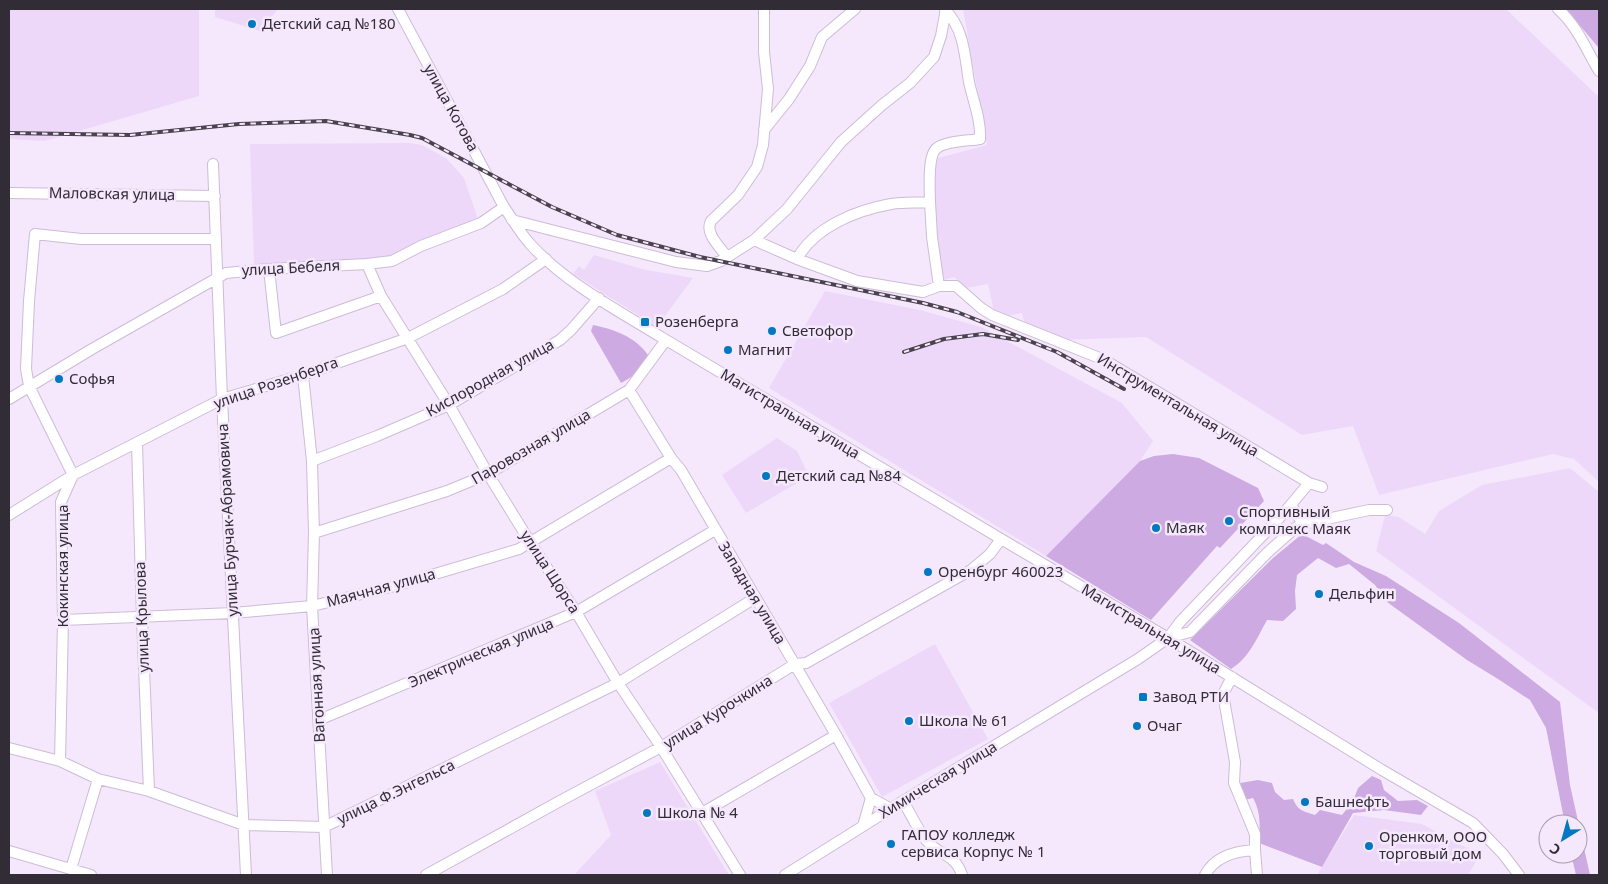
<svg xmlns="http://www.w3.org/2000/svg" width="1608" height="884" font-family="'Noto Sans',sans-serif">
	<style>
		.built { fill: #edd8fa }
		.green { fill: #cdaae1 }
		.lines { fill: none; stroke-linecap: round; stroke-linejoin: round }
		.minor-casing { stroke: #ccbcd6; stroke-width: 12 }
		.minor { stroke: #fff; stroke-width: 10 }
		.rail-casing { stroke: #4a434e; stroke-width: 4 }
		.rail { stroke: #f5e8fd; stroke-width: 2; stroke-dasharray: 5.5; stroke-linecap: butt }
		.poi-dot { fill: #0278c1; stroke: #f5e8fd; stroke-width: 2 }
		.labels { text-anchor: middle; stroke-width: 5; stroke-linejoin: round; paint-order: stroke }
		.poi-label { font-size: 15px; fill: #322c36; stroke: #f5e8fd; text-anchor: start }
		.street-label { font-size: 15px; fill: #322c36; stroke: #f5e8fd }
	</style>
	<rect width="100%" height="100%" fill="#f5e8fd"/>
	<!-- built -->
	<path class="built" d="M9 9H199V96L45 141 9 139Z
		M215 9H278L260 31 215 17Z
		M963 9H1506L1599 97V482L1574 459 1553 454 1379 495 1353 426 1302 435 1146 337 1061 340 1025 325 1022 313 1002 317 994 312 988 284 966 288 954 277 944 280 933 217 934 159 987 145Z
		M410 143 422 145 446 158 464 178 478 219 452 229 387 258 254 265 250 144Z
		M594 255 646 270 693 278 657 327 573 274 579 266 584 270Z
		M825 291 920 310 981 327 1122 403 1153 441 1140 461 1046 556 769 388Z
		M777 438 797 451 809 476 746 513 722 475Z
		M1570 468 1599 492V713L1376 551 1385 515 1399 517 1425 534 1439 511 1482 485Z
		M935 644 988 739 882 797 829 703Z
		M660 762 729 875H574L611 835 595 791Z
		M1354 815 1422 824 1480 855 1468 875H1317Z"/>
	<!-- green -->
	<path class="green" d="M1566 9H1599V48L1598 47Z
		M593 325C613 329 636 337 648 355 644 368 633 377 621 383L591 331Z
		M1173 454 1199 458 1258 488 1264 501 1220 548 1217 546 1151 620 1046 556 1140 461 1154 456Z
		M1302 534 1323 545 1326 543 1354 562 1386 576 1459 623 1560 702 1570 785 1590 875H1576L1571 854H1578V824H1565L1546 728 1530 700 1498 679 1467 660 1387 602 1375 585 1349 564 1336 568 1318 558 1297 575 1295 591 1296 609 1283 621 1267 620C1257 638 1249 658 1231 669L1190 640 1273 558Z
		M1372 776 1381 780 1384 790 1398 801 1417 800 1428 806 1421 815 1384 810 1353 813 1322 867 1259 843C1260 827 1261 812 1253 798L1244 800 1240 783 1258 780 1272 783 1275 792 1284 800 1293 799C1298 811 1303 811 1315 815L1320 810 1342 815 1353 801 1358 788Z"/>
	<g class="lines">
		<defs>
			<path id="minor" d="M398 9 504 207C513 220 520 233 531 245 566 283 617 310 661 337L1168 638 1382 770 1473 823 1503 854 1519 875
				M1558 9C1577 26 1586 49 1599 71
				M764 130 789 99 810 66 822 37 855 9
				M213 164 222 399 246 875
				M9 193 215 196
				M930 202C930 190 927 155 937 148 946 141 968 141 980 139 981 119 973 101 969 82 965 57 964 28 945 10
				M512 220 676 262 707 266 721 261 754 240 787 209 841 142 882 105 910 83 934 57 941 36 946 9
				M754 240 797 259 857 281 923 292 939 286H956L981 308 992 315 1097 357 1111 364 1309 483 1322 487
				M727 257C721 248 704 233 711 221L738 195 757 167 763 145 768 89 764 52V9
				M797 259C814 227 857 210 891 204 904 202 917 203 930 202L932 237 939 286
				M367 264 381 296 449 405 488 474 530 542 576 612 618 683 661 747 740 875
				M269 269 276 333 381 296
				M303 375 312 461 314 533 312 606 327 875
				M629 390 671 458 681 470 836 735 871 798
				M9 399 92 349 226 273 269 269 367 264 392 261 421 246 481 223 504 207
				M137 443 142 618 149 791
				M312 461 377 436 449 405 560 340 571 330 599 298
				M1291 505 1303 524
				M9 515 73 475 222 399 303 375 408 338 503 289 546 259
				M314 533 447 491 488 474 629 390 666 340
				M63 620 233 613 312 606 391 587 519 549 671 458
				M1168 638 1190 632 1267 553 1295 528 1303 524 1369 510H1387
				M319 720 576 612 715 530
				M9 748 60 761 98 779 149 791 244 825 324 827 618 683 755 598
				M60 761 63 620 61 502 73 475 29 386 26 369 29 301 35 234 81 239H216
				M903 801C910 813 918 830 926 840 939 856 955 853 962 875
				M702 813 836 735
				M863 826 871 798 891 809
				M1255 850 1257 875
				M9 851 91 875
				M71 869 98 779
				M426 875 560 801 661 747 795 664 806 663 971 570 990 554 1001 539
				M785 875 903 801 1138 659 1168 638 1180 622 1283 514 1309 483
				M1205 875C1215 856 1235 851 1255 850V834L1234 783 1235 762 1223 694 1232 677"/>
		</defs>
		<!-- minor casing -->
		<use href="#minor" class="minor-casing"/>
		<!-- minor -->
		<use href="#minor" class="minor"/>
		<defs>
			<path id="rail" d="M9 133 130 135 239 124 326 121 410 135 422 138 437 146 552 207 617 235 700 257 923 303 957 312 1057 352 1124 389
				M904 352 944 339 983 334 1018 340"/>
		</defs>
		<!-- rail casing -->
		<use href="#rail" class="rail-casing"/>
		<!-- rail -->
		<use href="#rail" class="rail"/>
	</g>
	<!-- markers -->
	<g class="poi-dot">
		<circle cx="252" cy="24" r="5"/>
		<rect x="640" y="317" width="10" height="10" rx="2.5"/>
		<circle cx="772" cy="331" r="5"/>
		<circle cx="728" cy="350" r="5"/>
		<circle cx="59" cy="379" r="5"/>
		<circle cx="766" cy="476" r="5"/>
		<circle cx="1229" cy="521" r="5"/>
		<circle cx="1156" cy="528" r="5"/>
		<circle cx="928" cy="572" r="5"/>
		<circle cx="1319" cy="594" r="5"/>
		<rect x="1138" y="692" width="10" height="10" rx="2.5"/>
		<circle cx="909" cy="721" r="5"/>
		<circle cx="1137" cy="726" r="5"/>
		<circle cx="1305" cy="802" r="5"/>
		<circle cx="647" cy="813" r="5"/>
		<circle cx="891" cy="844" r="5"/>
		<circle cx="1369" cy="846" r="5"/>
	</g>
	<g class="labels">
		<!-- poi labels -->
		<g class="poi-label">
			<text x="262" y="29">Детский сад №180</text>
			<text x="655" y="327">Розенберга</text>
			<text x="782" y="336">Светофор</text>
			<text x="738" y="355">Магнит</text>
			<text x="69" y="384">Софья</text>
			<text x="776" y="481">Детский сад №84</text>
			<text x="1239" y="517">Спортивный<tspan x="1239" dy="17">комплекс Маяк</tspan></text>
			<text x="1166" y="533">Маяк</text>
			<text x="938" y="577">Оренбург 460023</text>
			<text x="1329" y="599">Дельфин</text>
			<text x="1153" y="702">Завод РТИ</text>
			<text x="919" y="726">Школа № 61</text>
			<text x="1147" y="731">Очаг</text>
			<text x="1315" y="807">Башнефть</text>
			<text x="657" y="818">Школа № 4</text>
			<text x="901" y="840">ГАПОУ колледж<tspan x="901" dy="17">сервиса Корпус № 1</tspan></text>
			<text x="1379" y="842">Оренком, ООО<tspan x="1379" dy="17">торговый дом</tspan></text>
		</g>
		<!-- street labels -->
		<g class="street-label">
			<text transform="translate(451 108) rotate(61)" y="5">улица Котова</text>
			<text transform="translate(112 194) rotate(1)" y="5">Маловская улица</text>
			<text transform="translate(291 268) rotate(-3)" y="5">улица Бебеля</text>
			<text transform="translate(490 378) rotate(-29)" y="5">Кислородная улица</text>
			<text transform="translate(276 383) rotate(-19)" y="5">улица Розенберга</text>
			<text transform="translate(1178 405) rotate(31)" y="5">Инструментальная улица</text>
			<text transform="translate(790 414) rotate(31)" y="5">Магистральная улица</text>
			<text transform="translate(531 447) rotate(-30)" y="5">Паровозная улица</text>
			<text transform="translate(228 520) rotate(-93)" y="5">улица Бурчак-Абрамовича</text>
			<text transform="translate(63 566) rotate(-90)" y="5">Кокинская улица</text>
			<text transform="translate(550 572) rotate(57)" y="5">улица Щорса</text>
			<text transform="translate(381 588) rotate(-15)" y="5">Маячная улица</text>
			<text transform="translate(752 593) rotate(59)" y="5">Западная улица</text>
			<text transform="translate(142 617) rotate(-92)" y="5">улица Крылова</text>
			<text transform="translate(1151 629) rotate(31)" y="5">Магистральная улица</text>
			<text transform="translate(481 653) rotate(-23)" y="5">Электрическая улица</text>
			<text transform="translate(317 685) rotate(-93)" y="5">Вагонная улица</text>
			<text transform="translate(718 712) rotate(-32)" y="5">улица Курочкина</text>
			<text transform="translate(938 780) rotate(-31)" y="5">Химическая улица</text>
			<text transform="translate(396 792) rotate(-26)" y="5">улица Ф.Энгельса</text>
		</g>
	</g>
	<!-- border -->
	<rect width="1608" height="884" fill="none" stroke="#322c36" stroke-width="20"/>
	<!-- north arrow -->
	<g transform="translate(1563 839) rotate(217)"><circle r="24" fill="#f5e8fd" stroke="#a79dad"/>
	<path d="M0-4L9 19L0 12L-9 19Z" fill="#0278c1"/>
	<text y="-8" font-size="14" font-weight="bold" text-anchor="middle" fill="#322c36">С</text>
	</g>
</svg>
